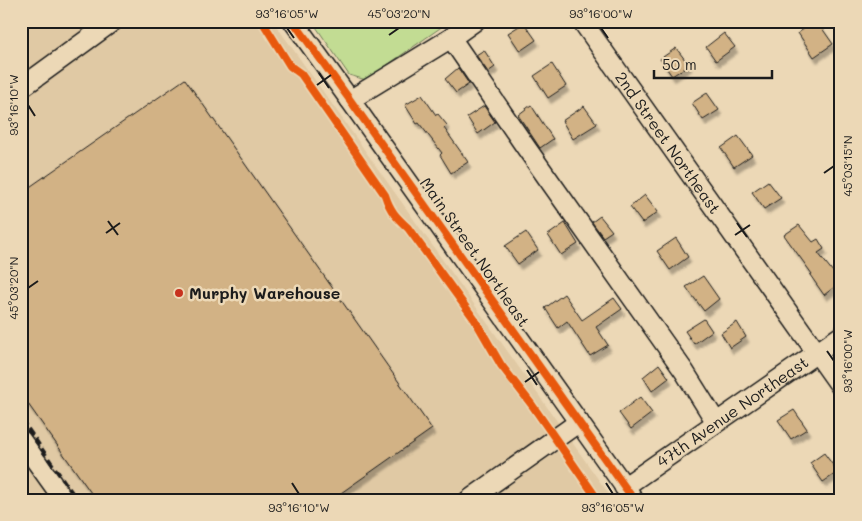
<svg xmlns="http://www.w3.org/2000/svg" width="862" height="521" font-family="Mali,sans-serif">
	<style>
		.built { fill: #e0c9a4 }
		.green { fill: #c2dc93; stroke: #6f7c58 }
		.building { fill: #d2b285; stroke: #1c1c1c; filter: url(#shadow) }
		.lines { fill: none; stroke-linecap: round; stroke-linejoin: round }
		.minor-casing { stroke: #1c1c1c; stroke-width: 22 }
		.minor { stroke: #ecd8b6; stroke-width: 19 }
		.rail { stroke: #1c1c1c; stroke-width: 4; stroke-dasharray: 8 4; stroke-linecap: butt }
		.cycleway-casing { stroke: #ecd8b6; stroke-width: 11 }
		.cycleway { stroke: #e8590c; stroke-width: 8 }
		.ticks { fill: none; stroke: #1c1c1c; stroke-width: 2 }
		.poi-dot { fill: #c8321e; stroke: #ecd8b6; stroke-width: 2 }
		.labels { text-anchor: middle; stroke-width: 5; stroke-linejoin: round; paint-order: stroke }
		.street-label { font-size: 16px; fill: #1c1c1c; stroke: #ecd8b6 }
		.poi-label { font-size: 16px; font-weight: bold; fill: #1c1c1c; stroke: #ecd8b6; text-anchor: start }
		.neatline { fill: none; stroke: #1c1c1c; stroke-width: 2 }
		.ticks-label { font-size: 12px; text-anchor: middle; fill: #1c1c1c }
	</style>
	<defs>
		<filter id="shadow"><feDropShadow dx="3" dy="5.5" stdDeviation="1" flood-color="#0004"/></filter>
	</defs>
	<rect width="100%" height="100%" fill="#ecd8b6"/>
	<filter id="ink" filterUnits="userSpaceOnUse"><feTurbulence type="fractalNoise" baseFrequency=".02" numOctaves="2"/><feDisplacementMap in="SourceGraphic" scale="10" xChannelSelector="R" yChannelSelector="G"/><feConvolveMatrix kernelMatrix="1 2 1 2 8 2 1 2 1" color-interpolation-filters="sRGB"/></filter>
	<g filter="url(#ink)">
		<!-- built -->
		<path class="built" d="M21 21H273L613 500H21Z"/>
		<!-- green -->
		<path class="green" d="M312 21H450L366 80 349 75Z"/>
		<!-- building -->
		<path class="building" d="M815 21H817L833 44 814 57 798 33Z
			M524 23 536 40 520 51 508 33Z
			M724 33 735 47 716 61 706 47Z
			M676 48 689 65 672 76 660 59Z
			M484 50 495 67 488 72 476 55Z
			M552 64 566 86 548 98 534 76Z
			M458 68 469 84 456 93 445 79Z
			M185 79 432 429 331 500H96L21 394V193Z
			M707 93 719 110 703 120 692 103Z
			M422 95 436 115 438 114 447 125 444 128 468 162 451 173 440 155 442 153 419 123 417 124 405 105Z
			M531 105 553 139 540 148 518 115Z
			M484 106 495 122 478 134 467 117Z
			M584 106 597 124 573 139 562 121Z
			M738 136 752 155 734 167 721 148Z
			M768 181 781 198 764 209 752 192Z
			M645 195 658 212 642 223 630 207Z
			M600 216 612 231 603 237 592 222Z
			M565 223 578 244 561 255 548 235Z
			M799 225 813 242 818 239 824 249 818 253 841 282 824 295 810 275 812 274 784 235Z
			M526 232 538 250 518 264 505 246Z
			M676 238 688 257 670 270 657 251Z
			M703 276 719 299 704 311 686 287Z
			M564 294 582 320 614 298 622 309 596 327 608 345 590 356 567 321 558 328 545 308Z
			M704 319 712 331 694 344 685 331Z
			M737 322 746 337 730 348 721 333Z
			M659 364 669 378 652 391 643 377Z
			M640 397 652 413 631 429 619 413Z
			M794 410 807 429 791 439 778 420Z
			M824 453 838 472 823 482 810 463Z"/>
		<g class="lines">
			<defs>
				<g id="minor">
					<path d="M293 21 350 100 634 500"/>
					<path id="s1" d="M582 21 841 387"/>
					<path d="M451 38 527 149 684 371 716 422"/>
					<path d="M21 88 113 21"/>
					<path d="M350 100 451 38 475 21"/>
					<path d="M21 440 64 500"/>
					<path id="s2" d="M624 487 841 336"/>
					<path d="M469 500 579 422"/>
				</g>
			</defs>
			<!-- minor casing -->
			<use href="#minor" class="minor-casing"/>
			<!-- minor -->
			<use href="#minor" class="minor"/>
			<!-- rail -->
			<path class="rail" d="M21 419 77 500"/>
			<defs>
				<path id="cycleway" d="M262 21 290 66 301 74 385 195C390 211 396 217 408 228L475 320 501 365 532 405 598 500
					M293 21 350 100 634 500"/>
			</defs>
			<!-- cycleway casing -->
			<use href="#cycleway" class="cycleway-casing"/>
			<!-- cycleway -->
			<use href="#cycleway" class="cycleway"/>
		</g>
	</g>
	<!-- ticks -->
	<path class="ticks" d="M287 28 294 38M601 28 608 38M389 35 399 28M319 73 329 88M317 85 331 75M28 105 35 116M824 173 834 166M108 221 118 235M737 223 747 237M106 233 120 223M735 235 750 225M28 288 38 281M827 351 834 361M527 370 537 385M525 382 539 372M292 483 299 494M606 483 613 494"/>
	<!-- markers -->
	<circle class="poi-dot" cx="179" cy="293" r="5"/>
	<g class="labels">
		<!-- street labels -->
		<g class="street-label">
			<text dy="6" stroke="none"><textPath href="#s1" startOffset="149">2nd Street Northeast</textPath></text>
			<text transform="translate(475 252) rotate(55)" y="6">Main Street Northeast</text>
			<text dy="6" stroke="none"><textPath href="#s2" startOffset="132">47th Avenue Northeast</textPath></text>
		</g>
		<!-- poi labels -->
		<g class="poi-label">
			<text x="189" y="299">Murphy Warehouse</text>
		</g>
	</g>
	<!-- margin -->
	<rect width="862" height="521" fill="none" stroke="#ecd8b6" stroke-width="55"/>
	<!-- scale -->
	<path d="M654 70v8h118v-8" fill="none" stroke="#1c1c1c" stroke-width="2.5"/>
	<text x="662" y="70" font-size="15" fill="#1c1c1c" stroke="#ecd8b6" stroke-width="4" paint-order="stroke">50 m</text>
	<rect x="28" y="28" width="806" height="466" class="neatline"/>
	<g class="ticks-label">
		<text x="287" y="18">93°16'05"W</text>
		<text x="399" y="18">45°03'20"N</text>
		<text x="601" y="18">93°16'00"W</text>
		<text transform="translate(14 105) rotate(-90)" y="4">93°16'10"W</text>
		<text transform="translate(848 166) rotate(-90)" y="4">45°03'15"N</text>
		<text transform="translate(14 288) rotate(-90)" y="4">45°03'20"N</text>
		<text transform="translate(848 361) rotate(-90)" y="4">93°16'00"W</text>
		<text x="299" y="512">93°16'10"W</text>
		<text x="613" y="512">93°16'05"W</text>
	</g>
</svg>
